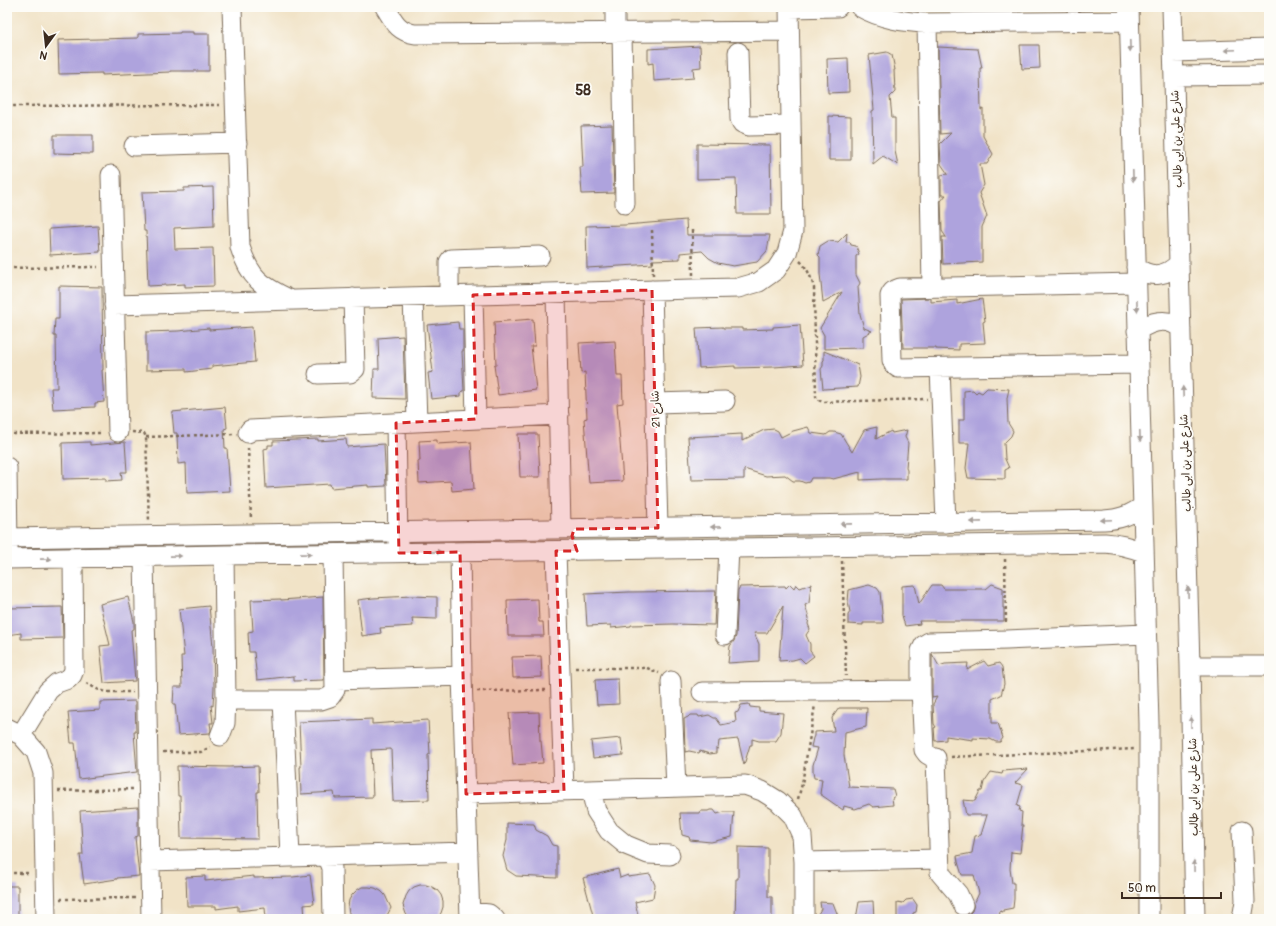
<svg xmlns="http://www.w3.org/2000/svg" width="1276" height="926" font-family="Pangolin,'Playpen Sans Arabic',sans-serif">
	<style>
		.building { fill: #aea3dd }
		.lines { fill: none; stroke-linecap: round; stroke-linejoin: round }
		.minor-casing { stroke: #7b6b59; stroke-width: 21 }
		.path { stroke: #7b6b59; stroke-width: 2.5; stroke-dasharray: 3 3; stroke-linecap: butt }
		.minor { stroke: #fff; stroke-width: 19 }
		.oneway { fill: #a79f9a }
		.marked { fill: #d62828; fill-opacity: 0.2; stroke: #d62828; stroke-width: 3; stroke-dasharray: 8 5; stroke-linejoin: round }
		.labels { text-anchor: middle; stroke-width: 3.5; stroke-linejoin: round; paint-order: stroke }
		.street-label { font-size: 11px; fill: #3b2a1e; stroke: #fdfcf7 }
		.district-label { font-size: 15px; font-weight: bold; fill: #3b2a1e; stroke: #fdfcf7 }
	</style>
	<rect width="100%" height="100%" fill="#fdfcf7"/>
	<filter id="ink" filterUnits="userSpaceOnUse"><feTurbulence type="fractalNoise" baseFrequency=".025" numOctaves="2"/><feDisplacementMap in="SourceGraphic" scale="8" xChannelSelector="R" yChannelSelector="G"/><feConvolveMatrix kernelMatrix="1 2 1 2 8 2 1 2 1" color-interpolation-filters="sRGB"/></filter>
	<filter id="wash" filterUnits="userSpaceOnUse"><feTurbulence type="fractalNoise" baseFrequency=".012" numOctaves="4" result="noise"/><feDisplacementMap in="SourceGraphic" scale="16" xChannelSelector="R" yChannelSelector="G"/><feGaussianBlur stdDeviation="0.9" result="paint"/><feColorMatrix in="noise" values="0 0 0 0 0 0 0 0 0 0 0 0 0 0 0 0 0 1.4 0 .05"/><feComposite in="paint" operator="in"/></filter>
	<g filter="url(#wash)">
		<rect width="100%" height="100%" fill="#f1e3c7"/>
		<g id="blocks">
			<!-- building -->
			<path class="building" d="M180 32H193V34H209V71H170V72L102 75V73L59 74 58 40 138 38V34L180 33Z
				M1020 45H1039L1040 68 1022 69Z
				M700 46 701 67 693 68 694 78 654 81 653 63 648 64V49Z
				M938 47 978 49 982 68H980L981 110 983 109V136L993 154 987 164H980L984 185 979 193 987 216 982 227V262L943 264 942 237H946L942 231 941 201 946 195H941V175L948 174 941 164 940 144 951 133 940 134Z
				M887 52 892 55 895 70H894L895 92 890 97 892 118H895V151L898 165 883 156 873 164 872 111 874 110 869 55Z
				M848 58 849 92 828 93 827 59Z
				M829 116 851 117V160H829Z
				M612 125 614 193 582 194 580 167H583L581 126Z
				M54 135H93V154L54 153Z
				M697 144 770 145 771 214H737L736 178 697 179Z
				M213 187 214 226 174 228 175 249 213 248 214 286 185 287V284L148 286 146 231H144L142 192 184 191V188Z
				M686 220 687 235H770L767 251 757 262 733 266 718 263 709 258 702 251 680 253V259L652 260 653 264 587 268 586 226 625 225Z
				M98 226 100 252 50 255 49 229Z
				M847 233 846 242H850L851 245 856 246 859 254 856 256V275L860 283 858 287 860 314 864 328 872 331 863 336V348L824 349V335L820 328 842 292 823 302 820 274V257L818 255 820 246 828 241 838 242Z
				M59 286 102 287 103 370H102L104 402 95 403V407L53 409 51 388H57L56 336H54L55 319H59Z
				M931 298V302L957 300V304L982 299 985 321 983 322 985 343 959 344V350L936 349V348H903L901 299Z
				M533 319 535 346H531L536 390 498 395 494 365H496L494 322Z
				M458 322 459 329H463V351H462L464 391 461 392V396L431 399 428 373 433 372 427 325Z
				M800 325 803 365 774 367 735 368V366L699 368 696 328 723 327V328H742V330L773 329V327Z
				M252 327 255 362 212 366V369L186 372V369L146 370V332L178 331 209 328V330Z
				M403 336 405 399 373 398 374 369H379L378 338Z
				M615 341 617 376H622L623 403 617 404 623 481 589 483 584 419 587 418 585 372 581 373 579 343Z
				M824 351 858 365 860 377 858 387 823 389 821 369 823 366V361L824 360Z
				M987 388 1009 389 1007 398 1008 423 1013 431 1011 436 1004 443 1005 459 1009 468 1005 470V479L968 478 966 468 969 443H959V420H964V391L973 390 976 393 978 391 982 393Z
				M225 407 227 428 224 429 225 448H227L230 491 187 493 186 463 178 464 177 433H174L172 412Z
				M808 427 811 433 826 435 830 432H834L841 434 852 452 864 430 877 427 876 439 891 431 892 433 907 430 905 437 908 443 906 468 907 470V479H881L860 480V472L833 479 829 478H811L809 482 805 483 800 481H793L785 475 766 476 744 469V479L691 480 688 437 742 434V441L764 430 774 429 778 431 781 437 793 431Z
				M518 434H538L540 477H520Z
				M318 439V441L346 439 347 447 384 444 386 486 368 487V485L331 488 330 484 266 488 264 449 268 448V445H273V441Z
				M437 440V444L471 442 474 489 452 491 451 481 419 483 418 461H420L419 441Z
				M90 442V445L125 442 127 472H121L122 480 106 481V478L63 479 62 443Z
				M790 584 794 588 796 584 800 588 811 584 809 603 805 605 809 618 808 624 810 629 806 635 810 644V651L814 656 805 663 800 658 793 660 779 661 783 606 767 633H754L759 644V661L728 663 730 646 734 641 736 636 738 590 740 587 785 586 786 588Z
				M992 584 1003 588V608H1004V621H919L920 624 905 626 902 615V586L915 585 919 604 932 585H941L944 589H986Z
				M869 585 877 588 880 592 883 623H863V625L848 624V615L850 612 848 602 849 590Z
				M716 591 714 625 673 624 631 625V626L611 628V625L587 626 585 594 629 592Z
				M412 596 437 597V619L412 618 413 626 380 628 381 633 362 636 358 600 373 598Z
				M128 597 134 622V629L131 630 135 681 104 683 100 646 110 645 100 604Z
				M323 597 324 680 294 681V676L257 680 254 652H249L248 632 253 631 251 600 281 599V600Z
				M538 599 539 622H543L544 636H508L507 600Z
				M209 606 213 647 214 687 213 706 211 705 213 723H210L211 730 210 733 178 735 175 704H173L174 687H182L181 656H184L179 609Z
				M62 607 63 638 21 639V633L7 635V608Z
				M932 654 939 666 945 664 968 663 967 670 984 661 988 666 999 663 1002 667 1004 684 1001 695 992 699V723H998L1003 738 1000 742H996L990 739 973 738V740L946 736V740L935 741 934 728 936 727 934 724 933 704 937 697 932 698Z
				M541 656 542 677 513 678 512 657Z
				M618 679 619 704 597 705 595 680Z
				M135 701 136 732H134L137 772 79 779 75 743H71L68 712 100 710V702Z
				M749 704 750 707 759 708V711L783 713 781 733 776 741H759L752 739V745H750L744 765 738 739 719 741 718 749 716 748V753L710 754 700 751 699 753 689 751 685 752 684 719 688 717 690 715H698L699 717 709 715 714 718H716L721 725 736 722 735 713 738 712 741 705Z
				M839 708H867L866 727 845 732 844 755 849 787 893 789 895 796 892 798 893 805 873 807 869 804 855 809 844 806 843 810 820 794 822 779 814 778 813 772V765L818 748 811 747 813 738 814 736V732L834 731 832 718Z
				M539 712 540 741H541L543 763 513 765 509 713Z
				M372 719V724L428 720 430 754 428 755 429 800 393 801 391 749 371 750 373 797 335 798 334 792 301 794 300 767H301L299 722Z
				M621 738 623 755 593 758 591 741Z
				M177 766 229 767 258 766 259 792H257L258 839 181 838 180 796H178Z
				M1028 769 1015 783 1023 785 1017 806 1020 807 1019 811 1022 812 1021 825H1023L1020 853 1011 852 1010 869 1012 883H1014V899L1013 908 1003 910V912L1000 911 999 919H962L964 916 968 915 972 911 974 904 979 893 974 875H962L958 862 957 856 972 853 975 836 981 835 987 815H966L963 800 975 801 980 791H982L984 782 991 772 1002 774 1003 771Z
				M138 807V836L135 837 139 876 117 878V879L84 884 80 855H83L80 811Z
				M710 810H714L717 814 724 812H734L732 837 711 842 690 840 689 837 682 835 680 813H699L700 811H708Z
				M507 823 534 824 536 830 547 836 552 845 557 846V878L516 876 507 870 503 856 507 840Z
				M738 847 768 848V897H772V919H735L736 879H738Z
				M618 869 620 878 628 875V877L650 874 655 885 653 898 635 902 639 919H594L583 878Z
				M310 875 314 904 304 905 305 919H266L265 908 238 911V906L216 909V906H187L186 877 205 876V881L254 876V878L293 877Z
				M420 885H426L432 887 437 890 441 895 443 901V907L441 913 437 919H410L406 914 403 905 406 896 409 891 414 887Z
				M7 886H18V917H7Z
				M362 887H369L375 888 381 891 385 895 391 908 385 919H352L349 913 348 907 349 900 352 895 357 890Z
				M913 899 917 905 916 912 913 913V919H897V902L903 903 906 900Z
				M873 901 874 919H856L859 902Z
				M820 902 833 903 838 916 831 918V919H815L821 909Z"/>
		</g>
	</g>
	<g filter="url(#ink)">
		<use href="#blocks" fill-opacity="0" stroke="#7b6b59" stroke-width="1"/>
		<g class="lines">
			<defs>
				<path id="minor" d="M232 7 240 247C250 278 261 286 289 299
					M385 7C394 21 397 31 415 34L789 31
					M615 7V32
					M860 7C881 19 904 22 927 23L1129 21
					M1129 7 1149 724V919
					M1172 7 1190 666 1195 919
					M789 8 838 7
					M927 23 932 287
					M622 32 625 204
					M738 52 740 119 742 123 749 126 791 125
					M1173 52 1269 49
					M1174 76 1269 75
					M134 146 237 143
					M111 175 118 432
					M1136 267C1151 279 1167 276 1179 263
					M1136 283 900 288C894 290 892 291 890 296L892 360 894 365 898 368 1138 364
					M652 290 658 528
					M556 293 561 529
					M473 295 476 419
					M449 296V262L451 259 540 256
					M413 297 417 422
					M114 305 693 289 738 288 759 282 776 270 787 253 793 231 789 7
					M1137 331C1150 322 1168 316 1181 329
					M940 368 946 523
					M318 374 350 373 355 369 353 298
					M655 403 725 401
					M396 423 398 543
					M248 433 250 430 559 415
					M7 467 8 550
					M7 538 1104 520C1120 519 1128 516 1142 507
					M556 551 564 791
					M460 552 462 676 470 919
					M144 557 151 919
					M7 559 224 555 1105 543C1119 544 1130 547 1143 552
					M725 635 729 548
					M1190 666H1269
					M336 680 462 676
					M671 681 676 787
					M921 690V651L924 645 929 642 1007 640 1146 634
					M702 692 921 690 924 750 927 754 932 757
					M226 700H321L330 697 335 690 333 554
					M283 700 290 856
					M7 728 21 735 36 752 43 773 46 919
					M21 735 48 691 57 683 68 679 72 675 74 670 73 558
					M220 736 225 723 226 700 224 555
					M936 758 940 873 958 894 963 905
					M591 790 596 811 609 831 626 845 648 854 670 855
					M466 794 745 785 762 791 778 801 793 816 802 836 804 862V919
					M323 856 468 852
					M150 861 323 856 329 860 332 868 333 919
					M804 862 939 859
					M470 912 489 914 495 919
					M1242 919 1245 901 1242 831"/>
			</defs>
			<!-- minor casing -->
			<use href="#minor" class="minor-casing"/>
			<!-- path -->
			<path class="path" d="M7 106 220 105
				M652 230 653 275
				M692 230 693 275
				M800 261C808 269 811 277 814 288L816 397 817 399 822 402 927 399
				M7 268 98 267
				M132 432 144 433 146 437 149 521
				M7 434 103 433
				M146 437 234 434
				M248 448 251 519
				M1005 559 1006 624
				M842 561 846 676
				M575 668H647L659 673
				M86 683 97 689 106 692H133
				M477 691 546 690
				M163 752H201L210 747
				M951 757 1134 749
				M58 791 133 789
				M798 799 802 784 815 705
				M7 873H30
				M60 899 135 898"/>
			<!-- minor -->
			<use href="#minor" class="minor"/>
		</g>
		<!-- one-way arrows -->
		<defs><path id="oneway-solid" d="M-6-.8H1V-3.2L6.5 0L1 3.2V.8H-6Z"/></defs>
		<g class="oneway">
			<use href="#oneway-solid" transform="translate(1130 46) rotate(88)"/>
			<use href="#oneway-solid" transform="translate(1230 50) rotate(178)"/>
			<use href="#oneway-solid" transform="translate(1133 176) rotate(88)"/>
			<use href="#oneway-solid" transform="translate(1137 306) rotate(89)"/>
			<use href="#oneway-solid" transform="translate(1183 392) rotate(-92)"/>
			<use href="#oneway-solid" transform="translate(1140 436) rotate(88)"/>
			<use href="#oneway-solid" transform="translate(1106 520) rotate(177)"/>
			<use href="#oneway-solid" transform="translate(976 522) rotate(179)"/>
			<use href="#oneway-solid" transform="translate(846 524) rotate(179)"/>
			<use href="#oneway-solid" transform="translate(716 527) rotate(179)"/>
			<use href="#oneway-solid" transform="translate(436 552) rotate(-1)"/>
			<use href="#oneway-solid" transform="translate(306 554) rotate(-1)"/>
			<use href="#oneway-solid" transform="translate(176 556) rotate(-1)"/>
			<use href="#oneway-solid" transform="translate(46 559) rotate(-1)"/>
			<use href="#oneway-solid" transform="translate(1188 592) rotate(-92)"/>
			<use href="#oneway-solid" transform="translate(1191 722) rotate(-91)"/>
			<use href="#oneway-solid" transform="translate(1194 866) rotate(-91)"/>
		</g>
	</g>
	<!-- marked area -->
	<path class="marked" d="M652 290 658 528 574 529 572 536 577 551H556L564 791 466 794 460 552 399 553 396 423 476 419 473 295Z"/>
	<g class="labels">
		<!-- street labels -->
		<g class="street-label">
			<text transform="translate(1176 139) rotate(-92)" y="4">شارع على بن ابى طالب</text>
			<text transform="translate(655 409) rotate(-92)" y="4">شارع 21</text>
			<text transform="translate(1185 463) rotate(-92)" y="4">شارع على بن ابى طالب</text>
			<text transform="translate(1193 787) rotate(-91)" y="4">شارع على بن ابى طالب</text>
		</g>
		<!-- district labels -->
		<g class="district-label">
			<text x="583" y="95">58</text>
		</g>
	</g>
	<!-- margin -->
	<rect width="1276" height="926" fill="none" stroke="#fdfcf7" stroke-width="24"/>
	<!-- north arrow -->
	<g transform="translate(46 46) rotate(195)" stroke="#fdfcf7" stroke-width="3" paint-order="stroke">
	<path d="M0-3L7 15L0 10L-7 15Z" fill="#3b2a1e"/>
	<text y="-6" font-size="11" font-weight="bold" text-anchor="middle" fill="#3b2a1e">N</text>
	</g>
	<!-- scale -->
	<path d="M1122 892v6h99v-6" fill="none" stroke="#3b2a1e" stroke-width="2"/>
	<text x="1128" y="892" font-size="12" fill="#3b2a1e" stroke="#fdfcf7" stroke-width="3" paint-order="stroke">50 m</text>
</svg>
